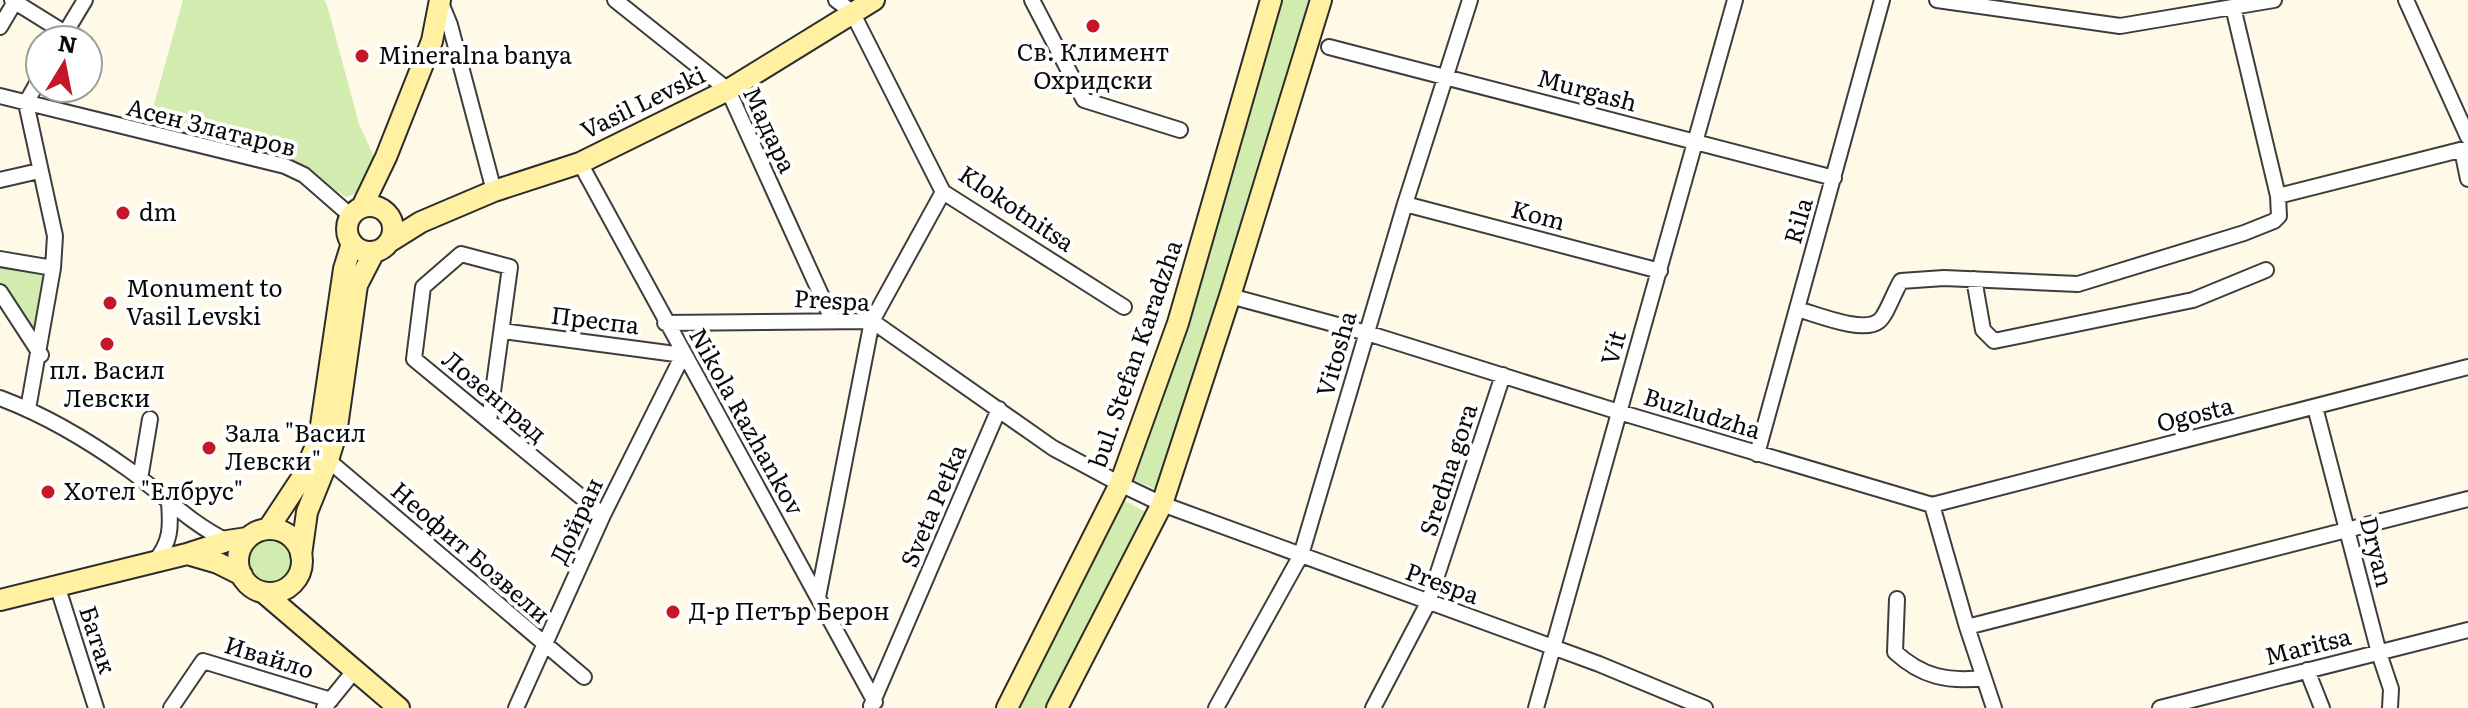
<svg xmlns="http://www.w3.org/2000/svg" width="2468" height="708" font-family="Literata,serif">
	<style>
		.green { fill: #d1ecae }
		.lines { fill: none; stroke-linecap: round; stroke-linejoin: round }
		.street-casing { stroke: #3d3d3d; stroke-width: 18 }
		.secondary-casing { stroke: #2c2c2c; stroke-width: 24 }
		.street { stroke: #fff; stroke-width: 14 }
		.secondary { stroke: #fff0a2; stroke-width: 20 }
		.poi-dot { fill: #c41828; stroke: #fff; stroke-width: 3 }
		.labels { text-anchor: middle; stroke-width: 8; stroke-linejoin: round; paint-order: stroke }
		.poi-label { font-size: 24px; fill: #0a0a0a; stroke: #fff; text-anchor: start }
		.street-label { font-size: 24px; fill: #0a0a0a; stroke: #fff }
	</style>
	<rect width="100%" height="100%" fill="#fff9e7"/>
	<!-- green -->
	<path class="green" d="M183 0H324L327 5 359 124 375 159 357 193 346 197 309 172 146 133Z
		M1283 0H1313L1160 491 1134 480 1178 348Z
		M0 259 53 268 39 354 0 292Z
		M1123 500 1150 514 1051 708H1015Z
		M244 560a25 25 0 1 1 50 0a25 25 0 1 1-50 0Z"/>
	<g class="lines">
		<defs>
			<path id="street" d="M12 0 65 33
				M615 0 728 90 832 319
				M836 0 852 12 943 192 1124 307
				M1032 0 1084 100 1180 130
				M1937 0 2120 26 2274 0
				M2406 0 2468 137
				M441 3 450 25 494 191
				M2233 7 2278 196
				M0 27 16 0
				M61 40 85 0
				M1329 47 1834 178
				M0 96 285 166 304 175 351 216
				M2462 150 2468 179
				M580 163 875 702
				M0 180 39 171
				M1405 204 1660 271
				M0 259 53 268
				M1974 279 1983 330 1994 341 2193 300 2266 270
				M0 292 41 355
				M1230 296 1367 333 1619 412 1932 505
				M1797 309C1816 314 1863 334 1879 321 1886 316 1895 290 1901 281L1944 278 2078 284 2244 233 2274 221 2279 216 2278 196 2468 148
				M665 323 872 321 1053 448 1120 484 1162 504 1599 664 1705 708
				M502 331 683 355 603 515 516 708
				M0 398C45 415 89 441 128 469 163 494 188 522 227 541
				M2315 407 2379 653 2391 689 2390 708
				M28 409 53 268 55 236 26 103 40 78
				M489 421 510 267 461 254 423 287 414 359 603 515
				M1757 454 1882 0
				M328 460 584 677
				M140 479 150 419
				M1932 505 2468 367
				M1932 505 1967 627 1994 708
				M155 561C171 542 171 527 169 503
				M57 585 96 708
				M818 597 872 321 943 192
				M1897 599 1895 652C1922 677 1948 682 1984 678
				M1967 627 2468 499
				M2307 670 2322 708
				M871 706 999 409
				M171 708 203 661 331 700
				M324 708 355 670
				M1216 708 1301 555 1405 204 1470 0
				M1373 708 1428 603 1503 375
				M1536 708 1735 0
				M2160 708 2468 630"/>
			<path id="secondary" d="M347 229a23 23 0 1 1 46 0a23 23 0 1 1-46 0Z
				M362 207 386 157 432 41 440 0
				M389 242 421 222 494 191 580 163 728 90 874 0
				M268 529 303 476 319 439 344 269 352 243
				M238 561a32 32 0 1 1 64 0a32 32 0 1 1-64 0Z
				M187 554 218 563 242 575
				M301 555 307 512 328 460 336 434 357 285 374 252
				M263 592 399 708
				M0 600 187 554 227 541 247 538
				M1007 708 1120 484 1178 323 1271 0
				M1057 708 1162 504 1230 296 1321 0"/>
		</defs>
		<!-- street casing -->
		<use href="#street" class="street-casing"/>
		<!-- secondary casing -->
		<use href="#secondary" class="secondary-casing"/>
		<!-- street -->
		<use href="#street" class="street"/>
		<!-- secondary -->
		<use href="#secondary" class="secondary"/>
	</g>
	<!-- markers -->
	<g class="poi-dot">
		<circle cx="1093" cy="26" r="8"/>
		<circle cx="362" cy="56" r="8"/>
		<circle cx="123" cy="213" r="8"/>
		<circle cx="110" cy="303" r="8"/>
		<circle cx="107" cy="344" r="8"/>
		<circle cx="209" cy="448" r="8"/>
		<circle cx="48" cy="492" r="8"/>
		<circle cx="673" cy="612" r="8"/>
	</g>
	<g class="labels">
		<!-- poi labels -->
		<g class="poi-label">
			<text x="1093" y="61" text-anchor="middle">Св. Климент<tspan x="1093" dy="28">Охридски</tspan></text>
			<text x="378" y="64">Mineralna banya</text>
			<text x="139" y="221">dm</text>
			<text x="126" y="297">Monument to<tspan x="126" dy="28">Vasil Levski</tspan></text>
			<text x="107" y="379" text-anchor="middle">пл. Васил<tspan x="107" dy="28">Левски</tspan></text>
			<text x="225" y="442">Зала "Васил<tspan x="225" dy="28">Левски"</tspan></text>
			<text x="64" y="500">Хотел "Елбрус"</text>
			<text x="689" y="620">Д-р Петър Берон</text>
		</g>
		<!-- street labels -->
		<g class="street-label">
			<text transform="translate(1587 91) rotate(15)" y="8">Murgash</text>
			<text transform="translate(643 103) rotate(-26)" y="8">Vasil Levski</text>
			<text transform="translate(211 128) rotate(14)" y="8">Асен Златаров</text>
			<text transform="translate(769 130) rotate(65)" y="8">Мадара</text>
			<text transform="translate(1016 209) rotate(34)" y="8">Klokotnitsa</text>
			<text transform="translate(1538 216) rotate(15)" y="8">Kom</text>
			<text transform="translate(1799 221) rotate(-74)" y="8">Rila</text>
			<text transform="translate(832 301) rotate(3)" y="8">Prespa</text>
			<text transform="translate(595 321) rotate(7)" y="8">Преспа</text>
			<text transform="translate(1614 348) rotate(-74)" y="8">Vit</text>
			<text transform="translate(1136 354) rotate(-71)" y="8">bul. Stefan Karadzha</text>
			<text transform="translate(1337 354) rotate(-74)" y="8">Vitosha</text>
			<text transform="translate(494 397) rotate(40)" y="8">Лозенград</text>
			<text transform="translate(1702 414) rotate(17)" y="8">Buzludzha</text>
			<text transform="translate(2195 415) rotate(-14)" y="8">Ogosta</text>
			<text transform="translate(746 422) rotate(61)" y="8">Nikola Razhankov</text>
			<text transform="translate(1449 470) rotate(-72)" y="8">Sredna gora</text>
			<text transform="translate(934 506) rotate(-67)" y="8">Sveta Petka</text>
			<text transform="translate(577 521) rotate(-65)" y="8">Дойран</text>
			<text transform="translate(2376 552) rotate(76)" y="8">Dryan</text>
			<text transform="translate(470 553) rotate(41)" y="8">Неофит Бозвели</text>
			<text transform="translate(1442 584) rotate(20)" y="8">Prespa</text>
			<text transform="translate(97 640) rotate(72)" y="8">Батак</text>
			<text transform="translate(2308 647) rotate(-14)" y="8">Maritsa</text>
			<text transform="translate(269 658) rotate(17)" y="8">Ивайло</text>
		</g>
	</g>
	<!-- north arrow -->
	<g transform="translate(64 64) rotate(10)"><circle r="38" fill="#ffffff" stroke="#9d9d9d" stroke-width="2"/>
	<path d="M0-6L14 30L0 20L-14 30Z" fill="#c41828"/>
	<text y="-12" font-size="22" font-weight="bold" text-anchor="middle" fill="#0a0a0a">N</text>
	</g>
</svg>
